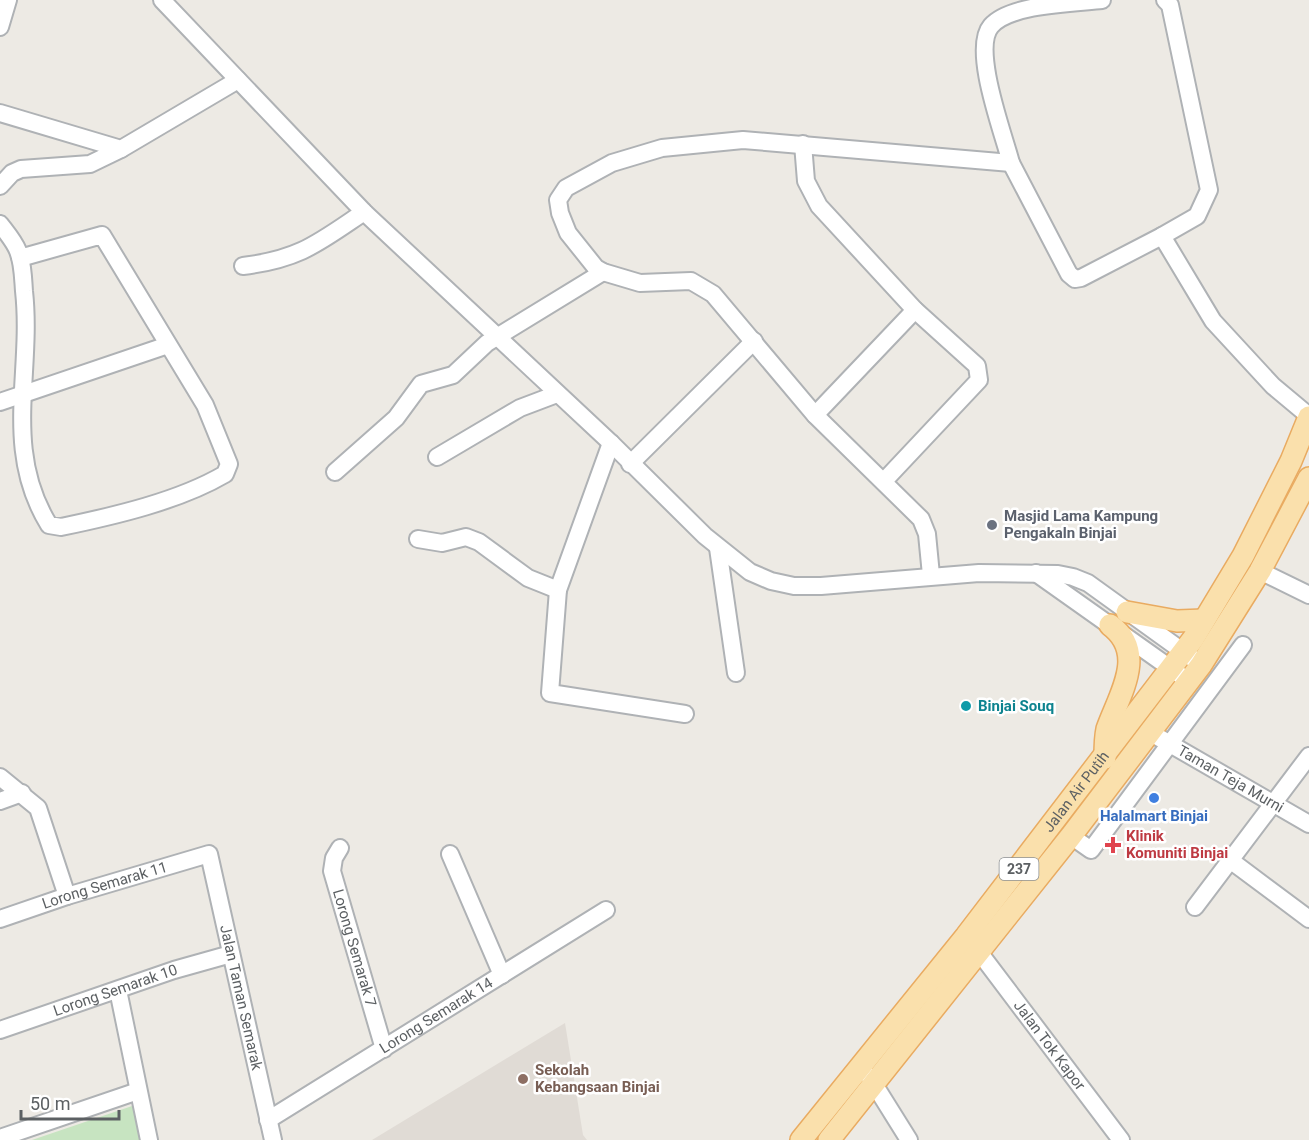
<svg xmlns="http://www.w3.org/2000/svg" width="1309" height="1140" font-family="Roboto,sans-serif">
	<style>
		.education { fill: #e0dbd5 }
		.green { fill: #c7e4c1 }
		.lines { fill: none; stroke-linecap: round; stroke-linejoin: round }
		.minor-casing { stroke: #afb2b5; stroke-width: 20 }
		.major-casing { stroke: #e9ab61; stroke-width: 24 }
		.minor { stroke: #fff; stroke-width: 16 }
		.major { stroke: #fae0ac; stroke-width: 21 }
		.worship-dot { fill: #6b7280; stroke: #fff; stroke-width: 2 }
		.culture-dot { fill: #0f9aa8; stroke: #fff; stroke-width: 2 }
		.shop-dot { fill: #3f7fe0; stroke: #fff; stroke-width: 2 }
		.health-dot { fill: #e0444e; stroke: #fff; stroke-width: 2 }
		.education-dot { fill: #8d6e63; stroke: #fff; stroke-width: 2 }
		.labels { text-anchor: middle; stroke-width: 5; stroke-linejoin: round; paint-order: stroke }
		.shield { fill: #fff; stroke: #8d9092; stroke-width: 1.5 }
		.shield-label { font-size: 14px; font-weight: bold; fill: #5c6063 }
		.worship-label { font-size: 15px; font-weight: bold; fill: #5b616d; stroke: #fff; text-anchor: start }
		.culture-label { font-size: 15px; font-weight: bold; fill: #0d838f; stroke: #fff; text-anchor: start }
		.street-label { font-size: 15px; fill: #5c6063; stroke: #fff }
		.shop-label { font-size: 15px; font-weight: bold; fill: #366cbe; stroke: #fff }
		.health-label { font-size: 15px; font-weight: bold; fill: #be3a42; stroke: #fff; text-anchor: start }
		.education-label { font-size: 15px; font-weight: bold; fill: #785e54; stroke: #fff; text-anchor: start }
	</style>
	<rect width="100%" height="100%" fill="#edeae4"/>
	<!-- education -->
	<path class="education" d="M565 1023 583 1135 587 1140H372Z"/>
	<!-- green -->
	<path class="green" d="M138 1104 146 1140H32Z"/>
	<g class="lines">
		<defs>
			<g id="minor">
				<path d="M162 0 364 212 611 443 705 536 750 572 771 581 794 586H821L979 573 1058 574 1073 577 1088 583 1192 658"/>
				<path d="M1165 0 1170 5 1209 190 1197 216 1162 236 1213 321 1273 386 1309 416"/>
				<path d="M0 27 8 0"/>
				<path d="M0 113 121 149 238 80"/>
				<path d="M803 144 806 181 819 206 915 310 977 366 979 380 884 481"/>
				<path d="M1011 163 1069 274 1075 279 1081 278 1162 236"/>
				<path d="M0 186 12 173 21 169 90 164 121 149"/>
				<path d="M0 224C6 232 14 241 18 251 23 263 23 278 24 291 33 373 2 449 49 525L61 527C114 516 179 501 225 474L229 464 205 405 102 235 20 258"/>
				<path d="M243 266C300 259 318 243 364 212"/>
				<path d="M0 402 168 345"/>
				<path d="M815 415 915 310"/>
				<path d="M611 443 558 590 550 693 685 714"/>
				<path d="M437 457 520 408 557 394"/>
				<path d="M630 464 754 341"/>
				<path d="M335 472 396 418 421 384 453 375 487 343 603 272"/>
				<path d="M418 539 442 543 466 537 479 542 528 578 558 590"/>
				<path d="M718 548 736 673"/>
				<path d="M1260 571 1309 595"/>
				<path d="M1036 573 1180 675"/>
				<path d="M931 575 927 534 921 519 815 415 713 294 691 281 640 283 603 272 596 268 568 233 560 213 558 200 566 188 612 163 662 148 743 140 1011 163C1004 135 971 49 991 26 1010 4 1074 3 1102 0"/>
				<path id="s1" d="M1151 733 1309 824"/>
				<path d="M0 777 38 808 67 896"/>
				<path d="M0 801 22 793"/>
				<path d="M1071 836 1091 850 1243 645"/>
				<path id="s2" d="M340 848 334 858 332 871 384 1049"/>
				<path d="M450 854 502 975"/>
				<path d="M1230 860 1309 919"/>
				<path d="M1195 907 1309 756"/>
				<path id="s3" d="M0 919 67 896 209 854 273 1140"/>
				<path id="s4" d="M979 952 1121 1140"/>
				<path d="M118 990 149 1140"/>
				<path id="s5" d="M0 1030 174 970 231 954"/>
				<path d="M869 1076 909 1140"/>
				<path id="s6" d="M268 1120 606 910"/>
				<path d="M0 1138 138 1091"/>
			</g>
			<g id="major">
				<path d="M1127 612 1177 621 1204 620"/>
				<path d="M1105 758C1105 748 1105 738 1107 729 1119 695 1148 653 1110 625"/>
				<path id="s7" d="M801 1140 966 936 1193 639 1243 556 1291 461 1309 417"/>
				<path d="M829 1140 1071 836 1201 665 1260 571 1309 478"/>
			</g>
		</defs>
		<!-- minor casing -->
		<use href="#minor" class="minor-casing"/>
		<!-- major casing -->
		<use href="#major" class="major-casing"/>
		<!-- minor -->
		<use href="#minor" class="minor"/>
		<!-- major -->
		<use href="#major" class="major"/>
	</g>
	<!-- markers -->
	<circle class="worship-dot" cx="992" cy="525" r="6"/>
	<circle class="culture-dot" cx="966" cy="706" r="6"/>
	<circle class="shop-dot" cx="1154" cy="798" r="6"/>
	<path class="health-dot" d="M1110 836h6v6h6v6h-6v6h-6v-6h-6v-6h6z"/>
	<circle class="education-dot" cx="523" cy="1079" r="6"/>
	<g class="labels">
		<!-- shield labels -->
		<rect class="shield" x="999.5" y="858" width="39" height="22" rx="4.5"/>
		<g class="shield-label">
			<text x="1019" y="874">237</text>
		</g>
		<!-- worship labels -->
		<g class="worship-label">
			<text x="1004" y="521">Masjid Lama Kampung<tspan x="1004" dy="17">Pengakaln Binjai</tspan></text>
		</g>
		<!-- culture labels -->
		<g class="culture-label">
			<text x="978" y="711">Binjai Souq</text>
		</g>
		<!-- street labels -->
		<g class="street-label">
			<text dy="5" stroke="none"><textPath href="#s1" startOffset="92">Taman Teja Murni</textPath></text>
			<text dy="5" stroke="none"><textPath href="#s7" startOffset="444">Jalan Air Putih</textPath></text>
			<text dy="5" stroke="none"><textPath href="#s3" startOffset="110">Lorong Semarak 11</textPath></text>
			<text dy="5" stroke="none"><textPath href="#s2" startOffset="105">Lorong Semarak 7</textPath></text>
			<text dy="5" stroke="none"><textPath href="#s5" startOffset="122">Lorong Semarak 10</textPath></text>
			<text dy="5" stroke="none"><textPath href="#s3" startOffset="366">Jalan Taman Semarak</textPath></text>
			<text dy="5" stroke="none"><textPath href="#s6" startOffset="198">Lorong Semarak 14</textPath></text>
			<text dy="5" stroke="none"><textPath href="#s4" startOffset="117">Jalan Tok Kapor</textPath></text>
		</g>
		<!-- shop labels -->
		<g class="shop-label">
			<text x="1154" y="821">Halalmart Binjai</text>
		</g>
		<!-- health labels -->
		<g class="health-label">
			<text x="1126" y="841">Klinik<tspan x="1126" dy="17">Komuniti Binjai</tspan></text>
		</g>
		<!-- education labels -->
		<g class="education-label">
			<text x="535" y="1075">Sekolah<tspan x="535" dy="17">Kebangsaan Binjai</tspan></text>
		</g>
	</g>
	<!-- scale -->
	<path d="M21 1110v9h98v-9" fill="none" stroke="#5c6063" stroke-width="3"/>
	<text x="30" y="1110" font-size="18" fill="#5c6063" stroke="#ffffff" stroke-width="4.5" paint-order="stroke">50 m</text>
</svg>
